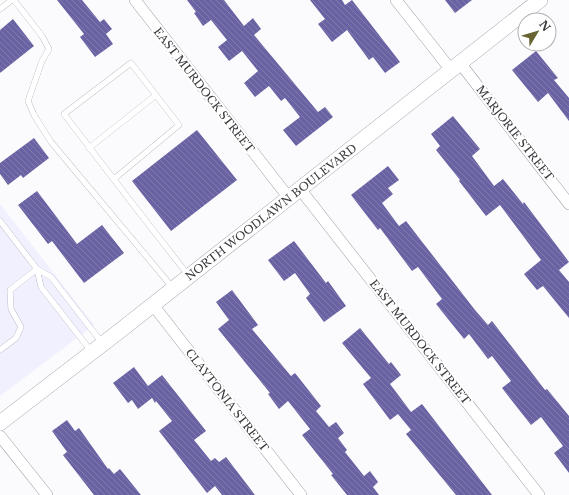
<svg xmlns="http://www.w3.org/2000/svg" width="569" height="495" font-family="'Libre Baskerville',serif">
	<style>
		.built { fill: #f0f0ff }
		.building { fill: url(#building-back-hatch) }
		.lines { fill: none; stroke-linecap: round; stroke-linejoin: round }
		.lane-casing { stroke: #9f9fa9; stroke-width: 6 }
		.street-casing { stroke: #9f9fa9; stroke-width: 12 }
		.secondary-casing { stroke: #9f9fa9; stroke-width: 16 }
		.lane { stroke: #fff; stroke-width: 5.5 }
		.street { stroke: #fff; stroke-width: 11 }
		.secondary { stroke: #fff; stroke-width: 15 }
		.labels { text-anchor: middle; stroke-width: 4; stroke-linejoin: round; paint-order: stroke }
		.street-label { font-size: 11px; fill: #39383d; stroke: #fff }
	</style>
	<defs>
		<pattern id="building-back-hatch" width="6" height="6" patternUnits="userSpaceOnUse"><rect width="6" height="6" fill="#6963a4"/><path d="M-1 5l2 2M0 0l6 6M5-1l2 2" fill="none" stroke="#807bac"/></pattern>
	</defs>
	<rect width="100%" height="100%" fill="#fbfbfd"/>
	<!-- built -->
	<path class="built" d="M0 204 94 325 0 396Z"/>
	<!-- building -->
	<path class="building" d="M57 0H82L100 22 104 19 112 29 106 34 113 44 95 57 80 37 84 34Z
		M187 0H224L244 26 253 18 261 29 254 35 274 59 318 112 325 107 333 117 296 146 283 130 300 117 285 98 281 101 269 86 255 97 244 83 258 71 242 51 229 61 218 47 227 40 211 20 203 26 194 13 196 12Z
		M310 0H342L345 5 352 0 400 62 385 73 373 57 369 60 347 30 332 42 318 24 325 19Z
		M445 0H472L455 13Z
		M13 19 34 46 0 73V30Z
		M536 51 558 78 554 80 569 98V121L548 93 538 102 512 70Z
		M453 116 480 149 472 156 494 186 503 179 523 204 524 202 569 262 559 270 569 282V318L543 286 537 290 524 274 541 260 500 205 486 216 459 181 460 180 436 150 440 146 431 134Z
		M197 130 237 180 171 231 132 181Z
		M34 138 49 158 23 178 21 175 8 185 0 174V163Z
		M388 166 399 180 388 188 393 194 382 203 399 226 406 221 475 310 488 325 492 321 545 390 547 389 569 416V473L554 453 563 446 541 417 531 425 502 388 511 381 492 356 488 359 469 334 464 339 436 304 442 299 418 267 412 271 380 228 378 230 351 195Z
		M37 191 77 244 102 225 124 253 84 283 52 241 48 244 18 205Z
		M294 241 326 283 328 281 346 306 324 322 306 298 310 294 295 273 284 281 268 260Z
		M232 290 258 325 252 329 291 376 295 373 321 406 316 411 329 427 336 422 344 433 338 438 347 450 345 452 364 476 370 471 378 482 373 487 379 495H347L331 475 333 474 302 435 310 429 288 401 279 409 268 394 270 393 218 329 229 320 216 302Z
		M360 328 389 364 391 362 401 375 390 384 411 412 422 404 492 495H456L406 434 411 430 398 414 390 420 363 384 371 378 342 343Z
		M134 367 148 386 162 375 206 431 194 440 211 461 215 458 219 462 226 457 255 495H222L215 486 207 493 159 431 172 421 156 401 155 403 152 398 138 409 132 400 128 403 113 383Z
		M67 420 75 431 79 428 108 469 109 468 114 474 120 469 141 495H94L63 455 67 452 52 431Z"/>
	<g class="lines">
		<defs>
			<path id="lane" d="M14 0 42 36 49 49 42 61 28 101 34 115 51 142 173 288
				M0 9 12 0
				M89 148 156 95
				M114 179 179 125 131 63 64 114C105 168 147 223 189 276
				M0 221 37 269 10 290 11 309 21 327 16 338 0 350
				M91 351 41 287 37 269 51 277 103 344"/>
			<path id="street" d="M135 0 289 198
				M396 0 451 70
				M460 63 569 204
				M300 189 539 495
				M153 305 301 495
				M0 436 47 495"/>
			<path id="secondary" d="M0 423 117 333 540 0"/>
		</defs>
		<!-- lane casing -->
		<use href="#lane" class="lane-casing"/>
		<!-- street casing -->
		<use href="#street" class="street-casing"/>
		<!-- secondary casing -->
		<use href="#secondary" class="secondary-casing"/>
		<!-- lane -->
		<use href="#lane" class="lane"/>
		<!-- street -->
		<use href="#street" class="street"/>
		<!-- secondary -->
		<use href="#secondary" class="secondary"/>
	</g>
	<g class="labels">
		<!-- street labels -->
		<g class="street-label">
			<text transform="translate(204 90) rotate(52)" y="4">EAST MURDOCK STREET</text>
			<text transform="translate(515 133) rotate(52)" y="4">MARJORIE STREET</text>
			<text transform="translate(271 212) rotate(-38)" y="4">NORTH WOODLAWN BOULEVARD</text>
			<text transform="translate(420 342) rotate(52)" y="4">EAST MURDOCK STREET</text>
			<text transform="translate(227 400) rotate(52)" y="4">CLAYTONIA STREET</text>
		</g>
	</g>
	<!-- north arrow -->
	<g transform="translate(537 32) rotate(52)"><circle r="19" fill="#ffffff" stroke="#b0afb1"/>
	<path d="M0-3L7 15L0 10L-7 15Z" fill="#686532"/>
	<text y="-6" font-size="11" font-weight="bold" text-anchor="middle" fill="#39383d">N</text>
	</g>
</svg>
